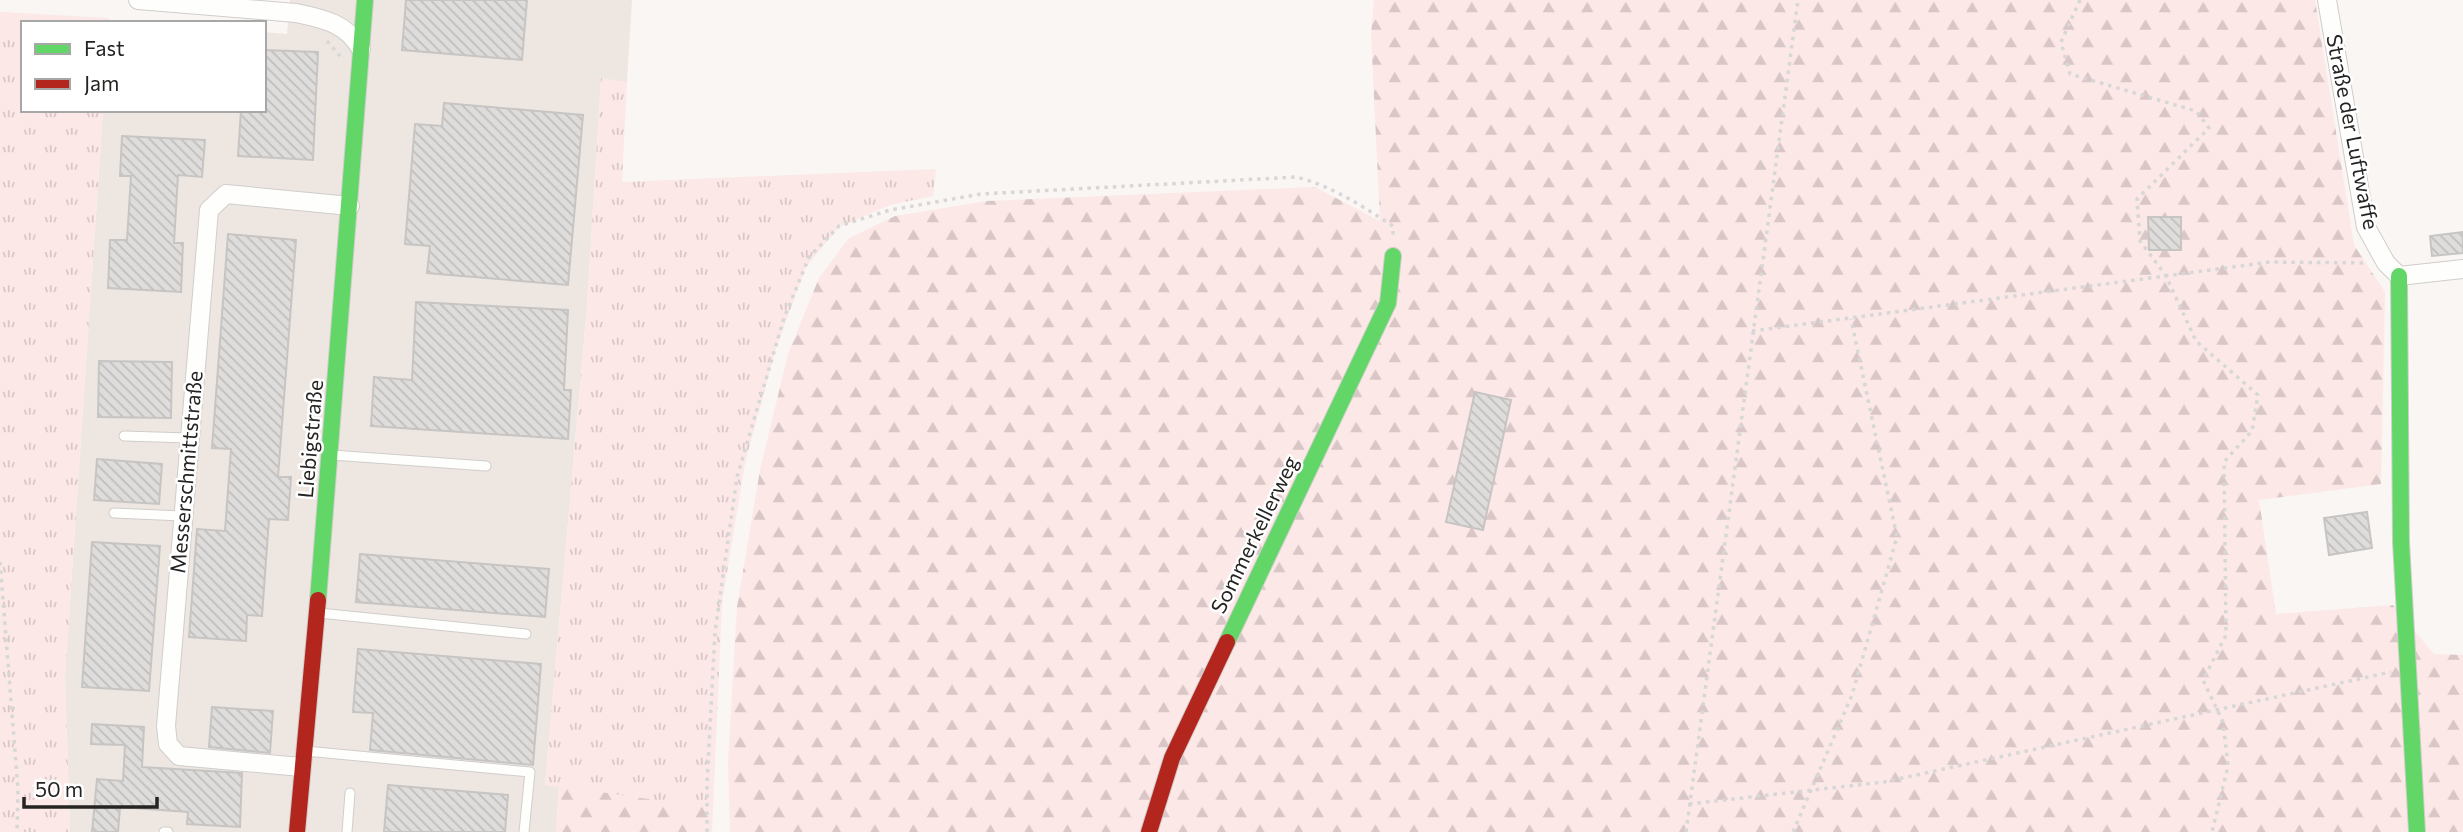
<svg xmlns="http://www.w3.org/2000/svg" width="2463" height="832" font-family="Commissioner,sans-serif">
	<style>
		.built { fill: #eee7e1 }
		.grass { fill: url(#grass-tufts) }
		.forest { fill: url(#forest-firs) }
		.building { fill: url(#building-back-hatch); stroke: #c7c5c4; stroke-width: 2 }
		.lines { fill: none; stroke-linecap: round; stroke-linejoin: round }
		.lane-casing { stroke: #d0cdcc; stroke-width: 11 }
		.street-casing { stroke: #d0cdcc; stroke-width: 20 }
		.fast-casing { stroke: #d0cdcc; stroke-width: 18 }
		.jam-casing { stroke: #d0cdcc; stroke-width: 18 }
		.path { stroke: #d8d7d7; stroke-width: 3.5; stroke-dasharray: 3.5 5; stroke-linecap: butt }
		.lane { stroke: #fefefd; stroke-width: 9 }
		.street { stroke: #fefefd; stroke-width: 18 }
		.fast { stroke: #63d668; stroke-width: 16 }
		.jam { stroke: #b3261e; stroke-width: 16 }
		.labels { text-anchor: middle; stroke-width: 5; stroke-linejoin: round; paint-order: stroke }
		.street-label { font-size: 21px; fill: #262423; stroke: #fff }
	</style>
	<defs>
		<pattern id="grass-tufts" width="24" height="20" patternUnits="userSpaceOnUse" patternTransform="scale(1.75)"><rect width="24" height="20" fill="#fce8e7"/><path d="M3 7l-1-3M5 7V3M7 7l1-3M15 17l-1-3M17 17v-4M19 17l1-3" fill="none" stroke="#d8c7c6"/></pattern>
		<pattern id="forest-firs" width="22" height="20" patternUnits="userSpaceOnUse" patternTransform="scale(1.75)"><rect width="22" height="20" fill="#fce8e7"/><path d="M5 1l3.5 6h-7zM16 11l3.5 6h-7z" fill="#d8c7c6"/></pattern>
		<pattern id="building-back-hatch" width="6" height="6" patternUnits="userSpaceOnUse" patternTransform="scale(1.75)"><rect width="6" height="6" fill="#dfdddc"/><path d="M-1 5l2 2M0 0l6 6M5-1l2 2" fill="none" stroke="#bfbebc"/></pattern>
	</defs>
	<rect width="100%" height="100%" fill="#f9f6f4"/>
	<!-- built -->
	<path class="built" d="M290 0H632L627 82 601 79 587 306 545 785 559 786 556 832H70L65 677 103 110H264V32L287 34Z"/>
	<!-- grass -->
	<path class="grass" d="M0 12 109 18V23H23V110H103L65 677 70 832H0Z
		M601 78 627 82 622 182 936 169 933 196 890 205 839 227 806 267 776 348 745 463 722 603 712 832H707L710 808 545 785 587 306Z"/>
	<!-- forest -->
	<path class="forest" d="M1374 0H2315L2354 245 2385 292 2381 484 2259 500 2276 614 2393 605 2434 654 2463 655V832H730L728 762 737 607 760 470 788 354 819 278 849 238 895 216 987 201 1315 187 1380 221 1371 34Z
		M559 786 710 808 707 832H556Z"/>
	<!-- building -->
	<path class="building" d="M406 0H527L522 60 402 50Z
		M264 50 318 52 313 160 238 156 241 110H264Z
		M444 103 583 115 568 285 427 273 430 246 405 244 415 124 442 126Z
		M122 136 205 140 202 177 178 175 174 243H183L181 292 108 288 110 240H127L131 176H120Z
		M2148 217H2181V250H2149Z
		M2463 232V253L2432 256 2430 236Z
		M228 234 296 240 278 477H291L288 520 269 519 262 616 247 615 246 641 189 637 197 529 225 531 231 449 212 448Z
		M416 302 568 310 564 390H571L568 439 371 426 374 377 412 380Z
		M99 361 172 362 171 418 98 417Z
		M1475 392 1511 400 1483 530 1446 522Z
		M97 459 162 464 159 504 94 500Z
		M2367 512 2372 548 2329 555 2324 518Z
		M92 542 160 546 149 691 82 687Z
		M360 554 549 569 545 617 356 602Z
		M358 649 541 664 533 765 370 750 373 713 353 712Z
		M212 707 273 711 270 753 209 747Z
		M92 724 144 727 142 767 242 773 240 827 187 824 188 812 120 807 118 832H92L97 779 123 781 125 745 91 744Z
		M388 785 508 795 505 832H384Z"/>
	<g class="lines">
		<defs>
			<path id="lane" d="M124 436 189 438
				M332 455 486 466
				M114 513 182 516
				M319 613 526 634
				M305 751 530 772 524 832
				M164 832H168
				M347 832 350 793"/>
			<path id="street" d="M138 0 296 13C324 19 346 23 361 49
				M2327 0 2366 227 2386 263 2399 276 2463 269
				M301 767 179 756 168 744 166 726 209 210 226 194 350 206"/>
			<path id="fast" d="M2399 276 2401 542 2417 832
				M318 600 365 0
				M1227 642 1388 303 1393 256"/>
			<path id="jam" d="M297 832 318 600
				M1149 832 1172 758 1227 642"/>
		</defs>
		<!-- lane casing -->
		<use href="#lane" class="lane-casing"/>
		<!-- street casing -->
		<use href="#street" class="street-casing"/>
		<!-- fast casing -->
		<use href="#fast" class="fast-casing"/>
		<!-- jam casing -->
		<use href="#jam" class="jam-casing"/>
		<!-- path -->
		<path class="path" d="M2080 0 2061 42 2070 74 2196 111 2209 128 2137 199 2140 241 2166 276 2196 341 2258 395 2252 431 2224 462 2226 635 2203 680 2223 722 2228 766 2212 832
			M327 41 340 56
			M1752 331 2270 262 2367 263
			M0 562 18 789 17 832
			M1689 804 1884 782 2391 672
			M707 832V783L715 632 737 477 784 318 809 257 839 226 890 210 981 194 1296 177C1332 186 1362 206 1393 226V236
			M1686 832 1798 0
			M1793 832 1852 695 1897 537 1851 319"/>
		<!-- lane -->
		<use href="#lane" class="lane"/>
		<!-- street -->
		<use href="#street" class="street"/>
		<!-- fast -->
		<use href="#fast" class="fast"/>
		<!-- jam -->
		<use href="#jam" class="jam"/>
	</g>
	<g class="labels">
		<!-- street labels -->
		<g class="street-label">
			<text transform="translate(2352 132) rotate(79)" y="7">Straße der Luftwaffe</text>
			<text transform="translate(311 439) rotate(-85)" y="7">Liebigstraße</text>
			<text transform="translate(187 472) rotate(-85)" y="7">Messerschmittstraße</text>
			<text transform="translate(1255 535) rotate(-64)" y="7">Sommerkellerweg</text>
		</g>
	</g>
	<!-- legend -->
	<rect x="21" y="21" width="245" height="91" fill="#ffffff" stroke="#a8a7a7" stroke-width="2"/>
	<rect x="35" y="44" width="35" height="10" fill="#63d668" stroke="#a8a7a7" stroke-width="2"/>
	<text x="84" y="56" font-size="21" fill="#262423">Fast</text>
	<rect x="35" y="79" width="35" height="10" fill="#b3261e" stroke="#a8a7a7" stroke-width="2"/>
	<text x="84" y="91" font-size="21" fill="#262423">Jam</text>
	<!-- scale -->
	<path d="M24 797v10h133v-10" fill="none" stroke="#262423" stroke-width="3.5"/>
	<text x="35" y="797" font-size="21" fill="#262423" stroke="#ffffff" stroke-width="5" paint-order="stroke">50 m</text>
</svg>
